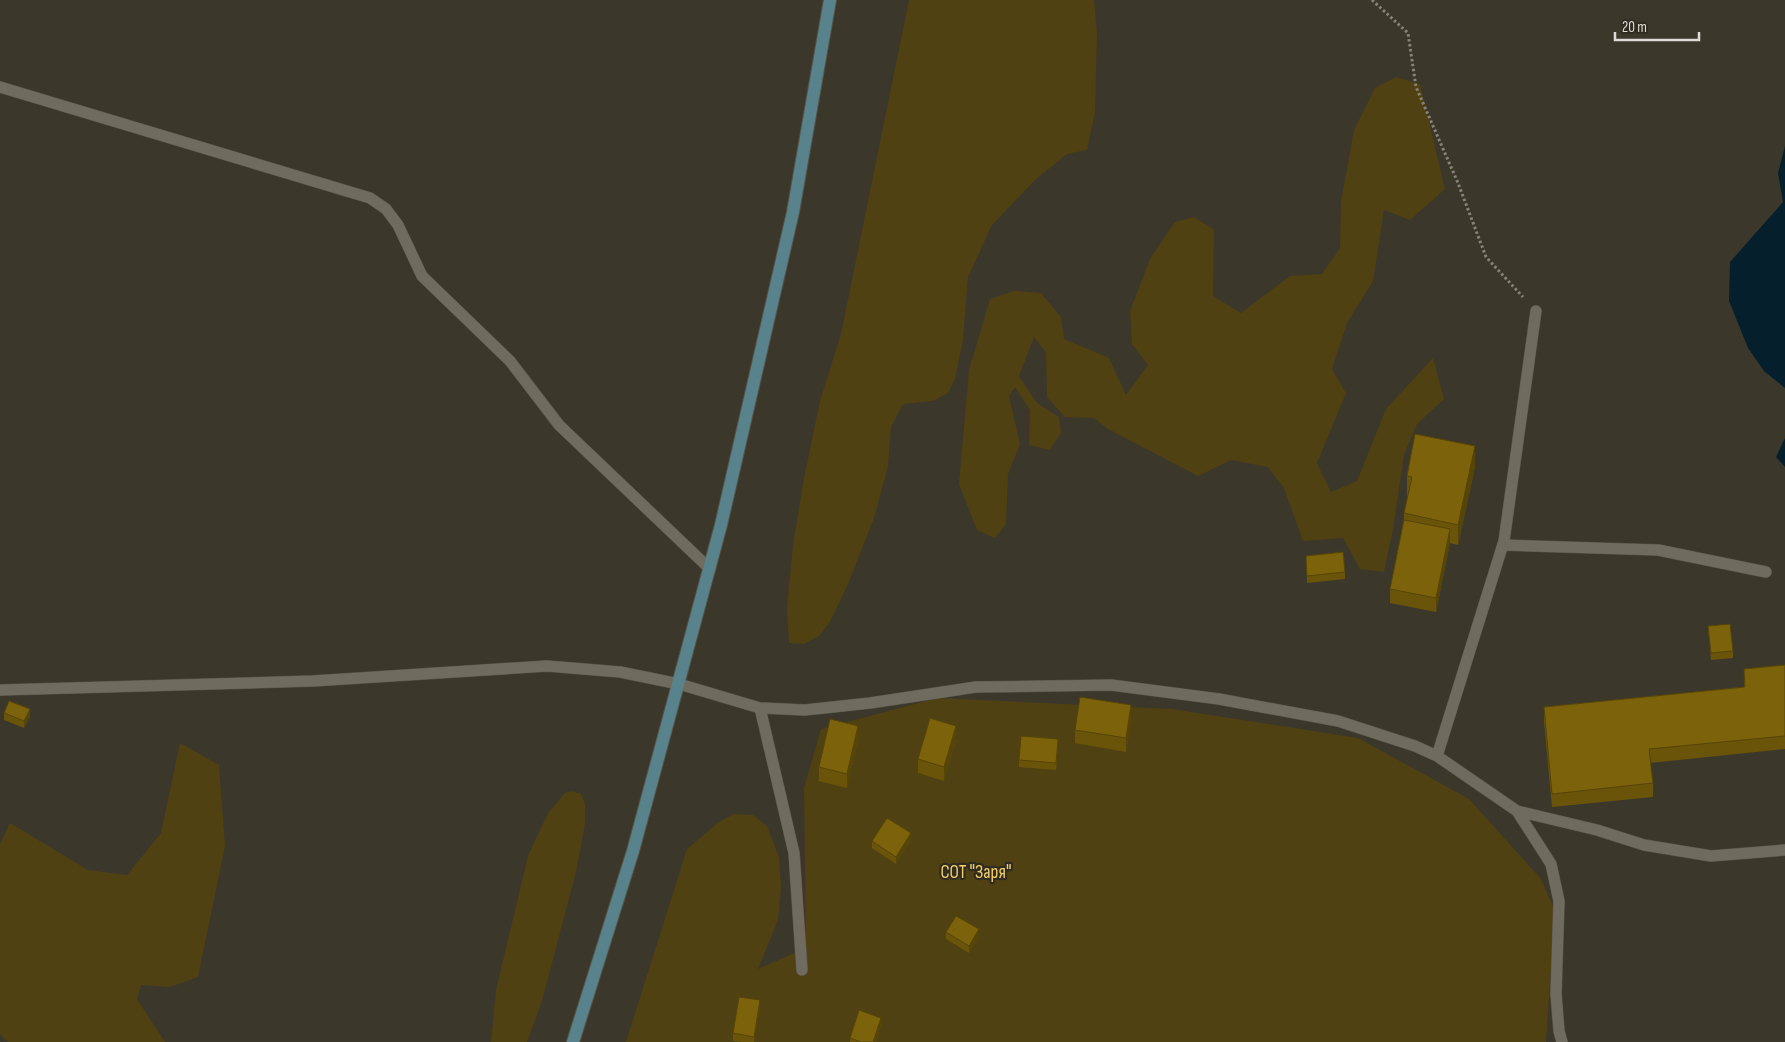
<svg xmlns="http://www.w3.org/2000/svg" width="1785" height="1042" font-family="'Sofia Sans Condensed',sans-serif">
	<style>
		.green { fill: #504113 }
		.water { fill: #05202c }
		.lines { fill: none; stroke-linecap: round; stroke-linejoin: round }
		.lane-casing { stroke: #575349; stroke-width: 12 }
		.secondary-casing { stroke: #575349; stroke-width: 14 }
		.path { stroke: #868379; stroke-width: 3; stroke-dasharray: 2.5 2.5; stroke-linecap: butt }
		.lane { stroke: #6f6b5e; stroke-width: 11 }
		.secondary { stroke: #59838c; stroke-width: 12 }
		.wall { fill: #6a5409 }
		.shaded-wall { fill: #564508 }
		.building { fill: #7b620b; stroke: #564508 }
		.labels { text-anchor: middle; stroke-width: 4.5; stroke-linejoin: round; paint-order: stroke }
		.park-label { font-size: 19px; fill: #f2cf66; stroke: #312c21 }
	</style>
	<rect width="100%" height="100%" fill="#3b372b"/>
	<!-- green -->
	<path class="green" d="M909 0H1094L1097 34 1095 112 1087 150 1067 154 1035 180 992 225 968 277 963 340 955 379 948 393 933 401 903 404 891 427 888 466 874 518 848 584 830 622 819 636 804 644 789 643 787 608 793 545 804 478 820 401 841 334Z
		M1396 77 1420 84 1445 189 1410 220 1384 210 1373 281 1347 323 1332 369 1346 393 1317 463 1331 492 1357 481 1386 409 1433 358 1444 399 1417 424 1404 455 1393 529 1384 572 1360 569 1343 538 1303 541 1284 488 1268 467 1231 460 1198 476 1108 429 1094 418 1065 417 1047 397 1046 352 1034 337 1019 376 1037 403 1059 417 1061 433 1050 450 1029 445 1030 410 1015 387 1009 396 1020 444 1008 474 1006 524 995 538 977 530 959 484 969 370 990 299 1014 291 1041 293 1061 317 1064 339 1109 358 1126 395 1148 365 1132 344 1130 311 1150 259 1175 222 1194 217 1214 230 1213 296 1241 313 1290 276 1322 274 1340 248 1341 202 1354 130 1375 88Z
		M937 698 1172 709 1358 738 1469 799 1541 879 1555 911 1546 1042H626L687 849 719 822 734 814 753 815 767 826 779 857 781 887 778 920 758 969 806 948 804 788 821 729Z
		M180 743 219 765 225 846 198 977 170 987 141 985 137 999 165 1042H8L0 1034V844L10 823 88 870 127 875 161 833Z
		M571 791 581 794 585 804V824L576 872 542 1001 527 1042H491L496 990 528 856 548 813 565 793Z"/>
	<!-- water -->
	<path class="water" d="M1785 146V388L1764 371 1748 348 1729 301 1730 262 1783 202 1778 173Z
		M1785 438V467L1776 457Z"/>
	<g class="lines">
		<defs>
			<path id="lane" d="M0 87 370 198 386 209 398 225 422 276 510 361 559 425 710 569
				M1503 545 1658 550 1766 572
				M0 690 313 681 547 666 620 672 679 684 760 708 805 710 870 703 976 687 1111 685 1219 699 1338 721 1415 746 1437 756 1517 811 1597 830 1644 845 1711 856 1785 850
				M760 708 794 853 802 970
				M1437 756 1504 541 1536 311
				M1517 811 1551 864 1559 901 1556 994 1559 1031 1562 1042"/>
			<path id="secondary" d="M573 1042 633 851 721 525 793 212 830 0"/>
		</defs>
		<!-- lane casing -->
		<use href="#lane" class="lane-casing"/>
		<!-- secondary casing -->
		<use href="#secondary" class="secondary-casing"/>
		<!-- path -->
		<path class="path" d="M1372 0 1408 33 1416 87 1458 183 1486 257 1523 297"/>
		<!-- lane -->
		<use href="#lane" class="lane"/>
		<!-- secondary -->
		<use href="#secondary" class="secondary"/>
	</g>
	<!-- wall -->
	<path class="wall" d="M1475 467 1458 545 1450 543 1436 612 1390 603V589L1404 520V513L1408 496H1407V476Z
		M1306 556 1345 572V579L1307 583Z
		M1708 626 1733 651V658L1711 660Z
		M1785 665V749L1650 763 1653 783V797L1552 807 1544 721V707L1744 687V669Z
		M4 713 30 716 24 728 4 720Z
		M1131 719 1126 752 1075 743V730Z
		M858 740 847 788 819 781V767Z
		M956 740 944 781 918 773V759Z
		M1058 746 1056 770 1019 767V760Z
		M911 840 896 864 872 848V841Z
		M946 932 979 936 969 953 946 939Z
		M760 1007 754 1042H742L733 1041V1033Z
		M881 1025 876 1042H850V1038Z"/>
	<!-- shaded-wall -->
	<path class="shaded-wall" d="M1475 446V467L1458 545V525Z
		M1450 529V543L1436 612V598Z
		M1131 705V719L1126 752V738Z
		M30 709V716L24 728V721Z
		M858 726V740L847 788V774Z
		M956 726V740L944 781V767Z
		M911 833V840L896 864V857Z
		M979 929V936L969 953V946Z
		M760 1000V1007L754 1042V1037Z
		M881 1018V1025L876 1042H873Z"/>
	<!-- building -->
	<path class="building" d="M1415 434 1475 446 1458 525 1404 513 1412 477 1407 476Z
		M1404 520 1450 529 1436 598 1390 589Z
		M1343 552 1345 572 1307 576 1306 556Z
		M1730 624 1733 651 1711 653 1708 626Z
		M1785 665V736L1649 749 1653 783 1552 794 1544 707 1745 687 1744 669Z
		M1080 697 1131 705 1126 738 1075 730Z
		M9 701 30 709 24 721 4 713Z
		M930 718 956 726 944 767 918 759Z
		M830 719 858 726 847 774 819 767Z
		M1021 736 1058 739 1056 763 1019 760Z
		M887 818 911 833 896 857 872 841Z
		M956 916 979 929 969 946 946 932Z
		M739 997 760 1000 754 1037 733 1033Z
		M859 1010 881 1018 873 1042H861L850 1038Z"/>
	<g class="labels">
		<!-- park labels -->
		<g class="park-label">
			<text x="976" y="878">СОТ "Заря"</text>
		</g>
	</g>
	<!-- scale -->
	<path d="M1615 32v8h84v-8" fill="none" stroke="#dedbd4" stroke-width="2.5"/>
	<text x="1622" y="32" font-size="15" fill="#dedbd4" stroke="#312c21" stroke-width="4" paint-order="stroke">20 m</text>
</svg>
